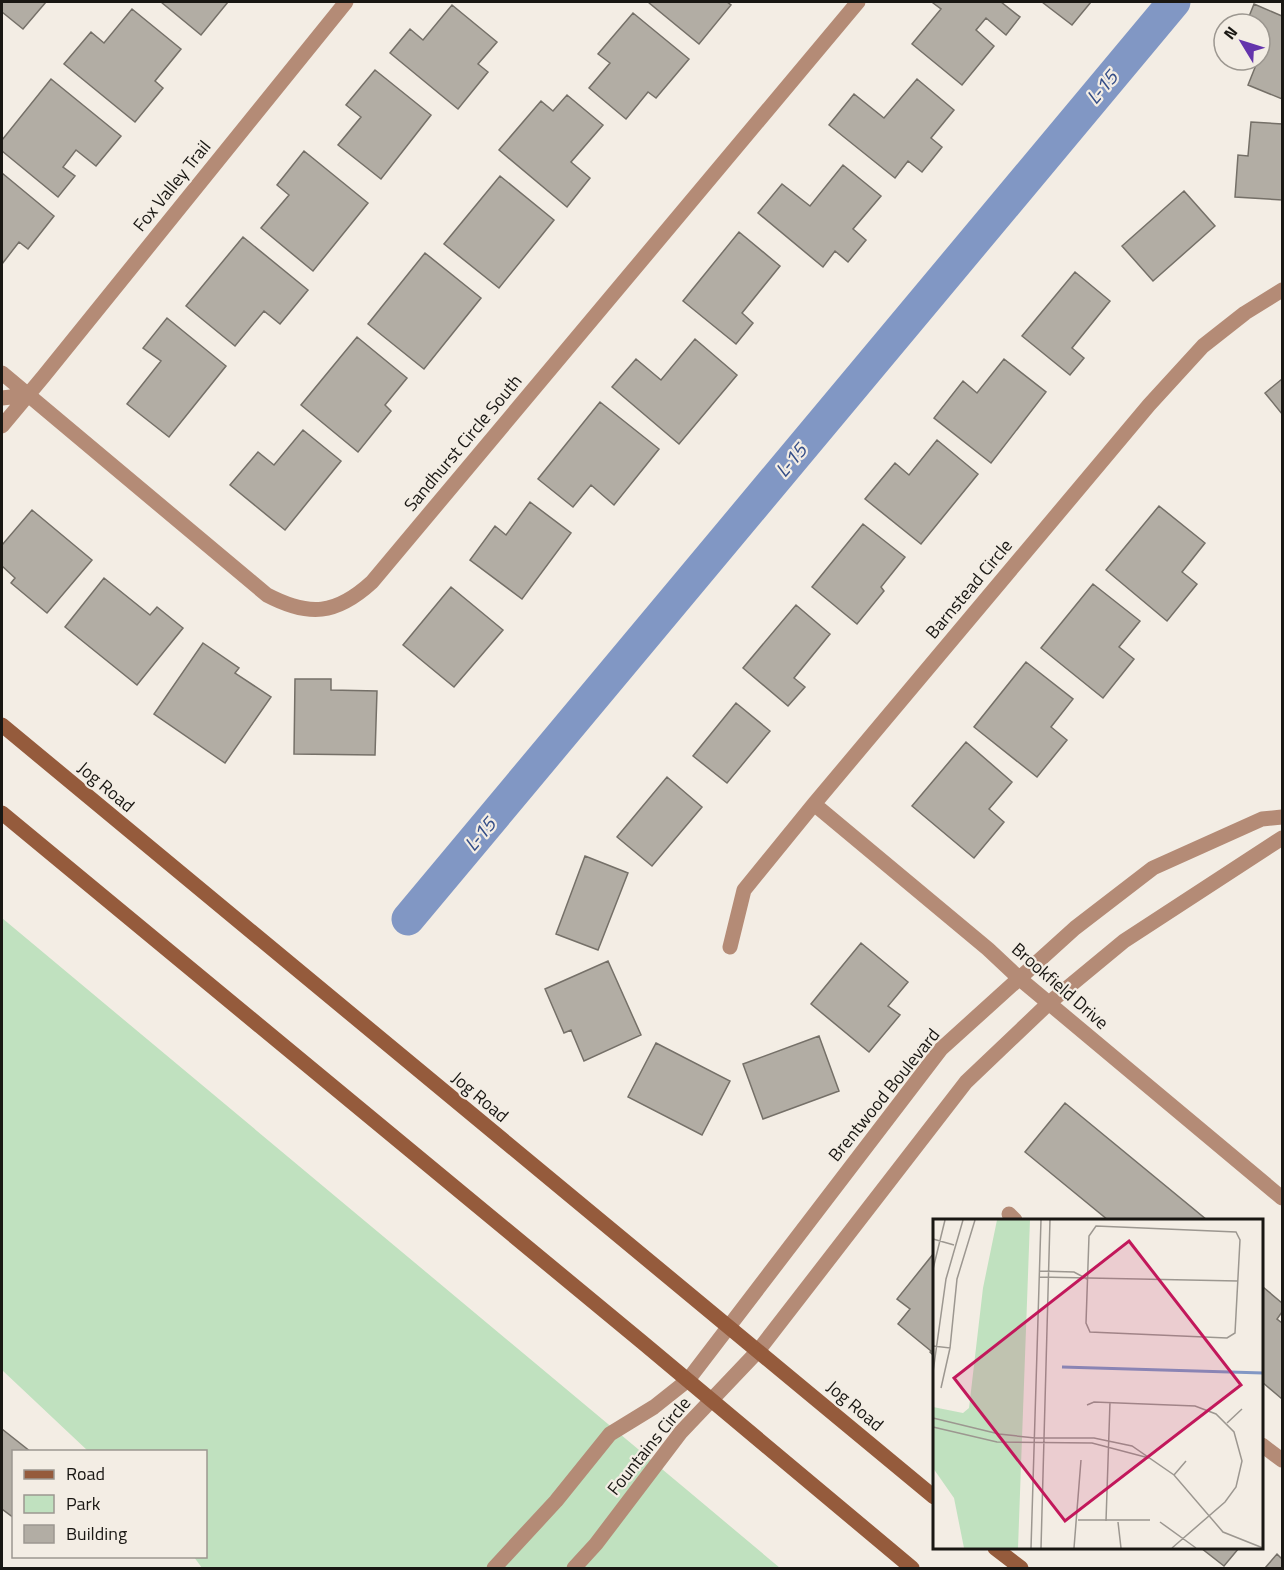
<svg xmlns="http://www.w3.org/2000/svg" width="1284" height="1570" font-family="'Titillium Web',sans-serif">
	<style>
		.green { fill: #c0e1bf }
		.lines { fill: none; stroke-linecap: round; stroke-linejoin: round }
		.canal { stroke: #8197c4; stroke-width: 33 }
		.building { fill: #b2ada4; stroke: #757068; stroke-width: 1.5 }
		.street { stroke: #b48b76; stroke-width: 15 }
		.secondary { stroke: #955b3c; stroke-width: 15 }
		.labels { text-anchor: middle; stroke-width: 4.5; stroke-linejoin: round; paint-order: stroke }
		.street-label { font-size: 18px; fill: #191713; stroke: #f3ede4 }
		.water-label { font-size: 20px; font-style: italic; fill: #334d87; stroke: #f3ede4 }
		.inset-river { fill: none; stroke: #8197c4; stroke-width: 3 }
		.inset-road { fill: none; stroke: #9c9790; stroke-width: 1.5 }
		.view { fill: #c2185b; fill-opacity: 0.15; stroke: #c2185b; stroke-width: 3 }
		.inset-edge { fill: none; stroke: #191713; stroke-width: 3 }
	</style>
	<rect width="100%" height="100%" fill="#f3ede4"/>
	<!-- green -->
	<path class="green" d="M2 918 693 1495 780 1568H202L194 1557 206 1556V1452L88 1451 2 1370Z"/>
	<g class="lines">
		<!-- canal -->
		<path class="canal" d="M408 919 1174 2"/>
	</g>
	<!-- building -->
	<path class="building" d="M2 2H46L23 29 2 12Z
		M161 2H228L201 35Z
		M648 2H727L731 5 699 44Z
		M934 2H1001L1020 17 1006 35 986 18 976 30 994 46 962 85 912 44 941 9 933 3Z
		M1042 2H1091L1072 25Z
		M1254 4 1282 16V99L1248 85 1258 60H1260L1262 48 1260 47V24H1246Z
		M452 5 497 42 478 64 488 72 458 109 390 53 410 29 423 40Z
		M132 9 181 49 155 81 163 88 135 122 64 64 91 32 104 43Z
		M633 13 689 59 656 98 648 92 626 119 589 88 610 63 598 54Z
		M375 70 431 115 381 179 338 145 361 117 346 105Z
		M51 79 121 136 96 166 76 150 63 167 75 176 58 197 2 151V140Z
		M917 79 954 110 931 138 942 147 922 172 908 161 895 178 829 125 854 94 884 118Z
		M567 95 603 125 571 162 590 178 567 207 499 150 541 101 553 111Z
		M1251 122 1282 124V200L1235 197 1238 155 1248 156Z
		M304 151 368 203 313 271 261 228 289 195 277 185Z
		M843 165 881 196 853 229 866 240 848 262 835 251 823 267 758 213 782 184 810 206Z
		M2 173 54 216 28 249 19 242 2 264Z
		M500 176 554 220 499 288 444 244Z
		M1184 191 1215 226 1153 281 1122 246Z
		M739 232 780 266 742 313 753 323 736 344 683 301Z
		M243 237 308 290 280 324 264 311 235 346 186 306Z
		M425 253 481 298 424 369 368 324Z
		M1075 272 1110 301 1072 348 1084 358 1070 375 1022 336Z
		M167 318 226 366 169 437 127 404 161 361 143 348Z
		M357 337 407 378 385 405 391 411 358 452 301 405Z
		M695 339 737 375 679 444 612 387 636 359 661 380Z
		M1004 359 1046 392 991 463 934 418 963 381 977 393Z
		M1282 379V414L1265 393Z
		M600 402 659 449 614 505 591 485 573 507 538 479Z
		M303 430 341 461 285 530 230 485 258 452 274 465Z
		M937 440 978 474 921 544 865 499 895 463 909 475Z
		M530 502 571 533 522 599 470 560 495 526 506 535Z
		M1159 506 1205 543 1182 572 1197 584 1167 621 1106 570Z
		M32 510 92 560 47 613 11 583 15 578 2 566V545Z
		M863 524 905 557 881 587 884 591 857 624 812 587Z
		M104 578 150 615 157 607 183 628 137 685 65 627Z
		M1093 584 1140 621 1119 647 1134 659 1103 698 1041 648Z
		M451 587 503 630 454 687 403 645Z
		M796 605 830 634 794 678 805 687 788 706 743 668Z
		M203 643 239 668 235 673 271 697 225 763 154 714Z
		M1026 662 1073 699 1051 727 1067 740 1037 777 974 727Z
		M295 679H331V690L377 691 375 755 294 754Z
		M736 703 770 731 727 783 693 756Z
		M966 742 1012 782 989 809 1004 822 974 858 912 806Z
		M667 777 702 807 652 866 617 837Z
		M585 856 628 873 598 950 556 934Z
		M861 943 908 982 888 1006 900 1015 869 1052 811 1004Z
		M608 961 641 1035 584 1061 571 1030 564 1033 545 989Z
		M819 1036 839 1091 763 1119 743 1064Z
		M656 1043 730 1081 702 1135 628 1097Z
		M1065 1103 1207 1220H1108L1025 1152Z
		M934 1253V1356L930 1352 931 1351 898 1324 910 1309 897 1299Z
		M1263 1287 1282 1303V1312L1277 1319 1282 1323V1399L1262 1382Z
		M2 1429 31 1452H14V1518L2 1509Z
		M1201 1548H1239L1224 1566Z
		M1277 1554 1282 1559V1568H1265Z"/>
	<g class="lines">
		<!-- street -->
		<path class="street" d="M2 373 267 595C309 617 336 615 372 582L858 2
			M2 398 28 395
			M2 426 43 377 346 2
			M814 804 988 949 1020 979 1282 1198
			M730 947 744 890 814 804 1149 405 1203 346 1245 313 1282 290
			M1009 1214 1015 1220
			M1262 1445 1282 1460
			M494 1568 556 1501 610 1434 654 1407 688 1380 941 1049 1075 928 1153 868 1262 819 1282 817
			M574 1568 596 1544 681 1432 758 1351 966 1082 1049 1003 1124 941 1282 838"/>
		<!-- secondary -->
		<path class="secondary" d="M2 725 934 1497
			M2 813 642 1342 912 1568
			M995 1548 1021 1568"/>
	</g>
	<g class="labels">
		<!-- street labels -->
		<g class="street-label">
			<text transform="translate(172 186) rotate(-51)" y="6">Fox Valley Trail</text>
			<text transform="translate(463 443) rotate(-50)" y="6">Sandhurst Circle South</text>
			<text transform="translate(969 589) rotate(-50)" y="6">Barnstead Circle</text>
			<text transform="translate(106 787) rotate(40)" y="6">Jog Road</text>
			<text transform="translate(1060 986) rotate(41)" y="6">Brookfield Drive</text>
			<text transform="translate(884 1095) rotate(-51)" y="6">Brentwood Boulevard</text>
			<text transform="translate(480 1097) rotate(40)" y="6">Jog Road</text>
			<text transform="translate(855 1406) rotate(40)" y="6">Jog Road</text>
			<text transform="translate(649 1446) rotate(-51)" y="6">Fountains Circle</text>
		</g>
		<!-- water labels -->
		<g class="water-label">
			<text transform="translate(1102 87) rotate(-50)" y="7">L-15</text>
			<text transform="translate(791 460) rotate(-50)" y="7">L-15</text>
			<text transform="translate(480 834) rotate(-50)" y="7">L-15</text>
		</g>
	</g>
	<!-- overview -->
	<g transform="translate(933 1219)">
		<rect width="330" height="330" fill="#f3ede4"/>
		<path d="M64 1H97L85 329H31L21 279 0 249V188L30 194 36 189 50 69Z" fill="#c0e1bf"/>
		<path class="inset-river" d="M129 148 330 154"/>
		<path class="inset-road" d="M163 7 303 13 307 21 302 114 294 119 157 113 153 104 156 17ZM0 20 21 26M0 50 12 1M106 52 141 53 154 60M106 58 305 62M0 127 17 129 24 60 42 1M0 153 13 60 30 1M8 169 17 129M154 186 161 183 262 187 283 195 301 213 309 242 303 268 292 283 239 329M0 199 66 215 102 219H161L199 227 241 256 290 313 330 329M294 204 309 190M0 208 64 223 159 224 216 239M241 256 253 242M145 301H217M173 302 177 183M185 303 188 329M227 303 263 329M98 329 108 1M108 329 117 1M141 329 148 241"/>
		<path class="view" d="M196 22 308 166 132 302 21 159Z"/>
		<rect width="330" height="330" class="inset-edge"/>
	</g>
	<!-- border -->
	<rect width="1284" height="1570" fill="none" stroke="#191713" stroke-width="6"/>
	<!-- legend -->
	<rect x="12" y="1450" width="195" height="108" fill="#f3ede4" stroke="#9c9790" stroke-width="1.5"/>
	<rect x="24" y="1470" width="30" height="9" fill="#955b3c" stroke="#9c9790" stroke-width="1.5"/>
	<text x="66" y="1480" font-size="18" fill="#191713">Road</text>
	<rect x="24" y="1495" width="30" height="18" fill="#c0e1bf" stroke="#9c9790" stroke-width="1.5"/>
	<text x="66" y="1510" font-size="18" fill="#191713">Park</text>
	<rect x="24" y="1525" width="30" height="18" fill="#b2ada4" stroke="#9c9790" stroke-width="1.5"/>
	<text x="66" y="1540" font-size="18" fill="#191713">Building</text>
	<!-- north arrow -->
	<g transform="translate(1242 42) rotate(308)"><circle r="28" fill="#f3ede4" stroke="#9c9790" stroke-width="1.5"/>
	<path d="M0-4.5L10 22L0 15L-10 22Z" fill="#6434ac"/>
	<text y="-9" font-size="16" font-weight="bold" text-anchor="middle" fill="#191713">N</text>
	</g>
</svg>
